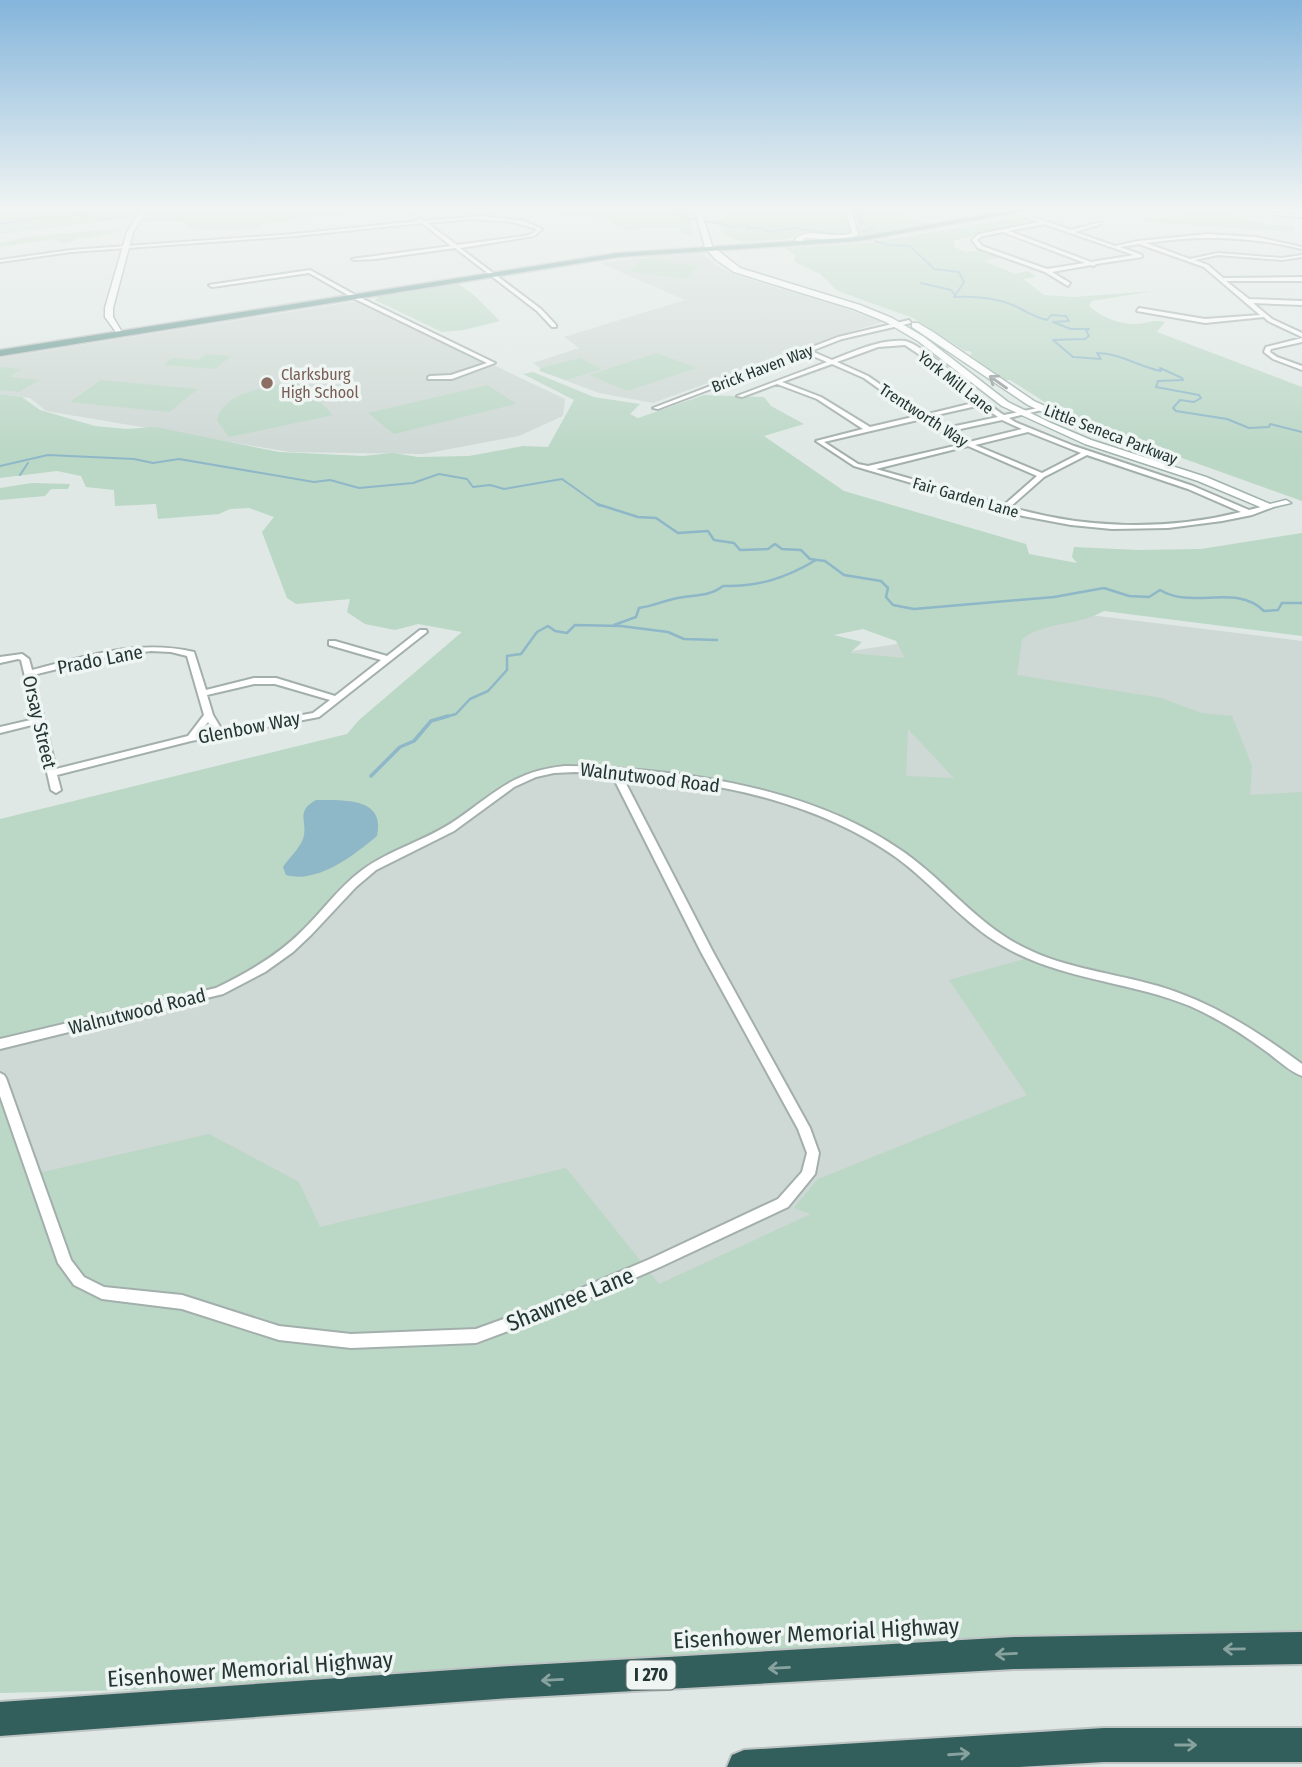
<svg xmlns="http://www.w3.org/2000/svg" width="1302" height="1767" font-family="'Fira Sans Condensed',sans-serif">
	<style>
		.built { fill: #ced8d4 }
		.green { fill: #bbd7c6; fill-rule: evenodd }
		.water { fill: #8eb7c7 }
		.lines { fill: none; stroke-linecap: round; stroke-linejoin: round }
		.stream-far2 { stroke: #8eb7c7; stroke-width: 2 }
		.stream-far1 { stroke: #8eb7c7; stroke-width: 2.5 }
		.stream { stroke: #8eb7c7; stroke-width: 3.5 }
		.street-casing { stroke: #a3afac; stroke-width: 4 }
		.secondary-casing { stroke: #a0b3ae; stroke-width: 3 }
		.primary-casing { stroke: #bdc3c2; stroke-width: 3 }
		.highway-casing { stroke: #bdc3c2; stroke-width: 4 }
		.street { fill: #fff; fill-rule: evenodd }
		.secondary { fill: #fff; fill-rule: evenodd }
		.primary { fill: #699892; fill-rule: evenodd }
		.highway { fill: #325e5b; fill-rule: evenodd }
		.oneway { stroke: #919a99 }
		.oneway2 { stroke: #87a29f }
		.education-dot { fill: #8d6e63; stroke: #eff5f3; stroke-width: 2.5 }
		.labels { text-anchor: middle; stroke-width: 7; stroke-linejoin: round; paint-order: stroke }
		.far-street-label { font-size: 16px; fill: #233633; stroke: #eff5f3 }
		.far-education-label { font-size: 16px; fill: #785e54; stroke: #eff5f3; text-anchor: start }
		.shield { fill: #eff5f3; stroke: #606f6d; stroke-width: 2 }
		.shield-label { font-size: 18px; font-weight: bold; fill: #233633 }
		.street-label { font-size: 19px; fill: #233633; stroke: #eff5f3 }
		.near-street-label { font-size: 23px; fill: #233633; stroke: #eff5f3 }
	</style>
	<rect width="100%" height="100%" fill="#dfe8e5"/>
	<!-- built -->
	<path class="built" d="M700 251 716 265 735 275 833 304 882 322 834 337 653 403 599 393 540 371V368L533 363 579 348 564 337 685 300 600 263Z
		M359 301 565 399 563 416 519 436 423 454 290 452 46 411 30 398 0 394V358Z
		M1089 615 1302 641V1585L0 1644V824L586 691Z"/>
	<!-- green -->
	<path class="green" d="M0 207H138L127 219 0 234Z
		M156 207H480L416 214 406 218 407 213 400 211 295 218 286 222 261 224 259 228 214 230 190 228 184 222 176 221H144Z
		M544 207H688L693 234 683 235 678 228H641L626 231 623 227 613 226 614 221 600 217 545 214 541 213 547 211Z
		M730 207H843L852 231 846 237 805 233 788 239 744 242 724 235 717 221 734 214Z
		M852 207H899L898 219H912L931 225 869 237 859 236 857 218Z
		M1180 207H1196L1207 214 1235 215 1253 222 1295 227 1293 232 1274 231 1147 222 1140 218 1186 219 1190 211 1180 209Z
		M1017 218 1029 220 1019 223 1022 225C999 229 975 237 954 240L955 248 966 252 983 250 1000 257 984 261 1015 274 1028 271 1036 277 1023 279 1044 295 1074 297 1154 291 1092 301 1089 306C1101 317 1120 325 1137 324 1148 323 1154 319 1165 322L1157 332 1302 387V501L1154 448V445L1095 425 1051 406 1010 380H1004L969 354H973L969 351H965L913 318 838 291 820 274 795 262V255L784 248 867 243Z
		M121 228 120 231 90 238 77 237 73 242 62 244 56 239 0 247V243L28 237Z
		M642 258 671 261 670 263 698 265 688 279 631 272Z
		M457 283 475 296 500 321 464 330 442 332 375 300 380 296Z
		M657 353 697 368 627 391 589 375Z
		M206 354 231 356 215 369 163 365 172 358 198 360Z
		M580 358 602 369 566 380 540 371V368Z
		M0 367 21 369 10 377 39 380 19 392 0 390Z
		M533 372 594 397 640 404 630 414 638 418 704 395 764 397 771 406 804 424 764 436 844 491 1026 544 1029 554 1077 563 1072 557 1074 547 1138 550 1201 549 1302 533V636L1104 611C1078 626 1046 621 1022 639L1017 675 1161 698 1201 713 1232 716 1252 766 1250 795 1302 792V1663L0 1693V1078L34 1174 209 1134 299 1182 320 1227 566 1168 659 1284 811 1214 794 1208 818 1179 1027 1095 949 980 1031 957 1017 949 901 856 861 833 784 802 694 779 564 767 531 775 450 829 373 868 297 943 219 991 0 1044V819L347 734 359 720 462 632 418 624 395 630 365 624 347 612 350 599 296 604 287 598 262 532 274 517 249 508 230 509 219 514 158 519 156 504 115 506 114 490 86 487 81 476 57 471 0 478V394L22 397 40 410 95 426 126 429 155 427 279 452 363 456 393 453 418 457 469 456 523 446 548 447 574 400 523 374ZM863 629 896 641 905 658 850 653 862 642 834 635ZM908 729 954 778 906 776Z
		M101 380 198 389 169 412 70 402Z
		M300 381 333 415 229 437 217 420C223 390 276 385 300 381Z
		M488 385 516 404 394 434 368 413Z
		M32 483 70 484 68 489H51L45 496 0 500V488Z"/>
	<!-- water -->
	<path class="water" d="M316 800C343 800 386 797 377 836 354 855 318 884 286 875L283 867C289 858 299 849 303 839 309 822 294 812 316 800Z"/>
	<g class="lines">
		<!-- stream-far2 -->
		<path class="stream-far2" d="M166 207H170
			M670 207 673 212 683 214 684 217 737 227 740 224 750 226 746 229 761 228 769 232 794 228 841 235
			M862 207 864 209 858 210 864 212 860 216 861 222 873 230 864 231 865 237
			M79 215 112 220
			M0 224 46 217H71L93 209 131 208
			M876 241 887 245 910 246 934 269 959 272 964 282 954 297C976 296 1001 298 1021 309 1031 314 1036 318 1047 320L1051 315 1066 316 1069 321 1053 322 1071 329H1089L1086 330 1089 336 1085 339 1053 340 1073 357 1101 359 1097 353C1120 353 1139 367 1161 371L1160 368 1182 378 1183 380 1158 381 1156 387 1199 395 1201 398 1194 402 1180 400 1173 408 1176 411 1227 419 1249 428 1269 427 1270 424 1302 432
			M921 283 951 290 954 294
			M0 466 48 455 134 459 153 463 179 459 314 482 330 480 359 488 413 483 439 474 467 479 473 487 490 485 504 489 562 479 600 506
			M20 475 28 463"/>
		<!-- stream-far1 -->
		<path class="stream-far1" d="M597 504 638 517 656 518 678 533 708 531 714 540 734 543 740 550 768 549 775 544 782 549 801 550 810 559 825 561 844 575 881 581 888 588 886 597 893 605 914 609 1054 597 1104 588 1129 596 1149 597 1160 590C1193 610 1235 583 1264 611L1278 610 1282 603H1302
			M614 625 636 617 639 608C652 606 661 602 673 599 690 594 708 598 723 586 758 587 786 578 816 560
			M442 718 456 714 470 699 488 691 507 670V656L521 654 537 632 548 626 555 631 567 633 575 625 621 626 668 632 684 639 717 640"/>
		<!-- stream -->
		<path class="stream" d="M371 776 400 747 414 741 431 721 448 716"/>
		<defs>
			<path id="street" d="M999 207H1004L1071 230 1101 222V224L1075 232 1115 246 1138 241 1208 234 1256 237 1302 247V249C1250 236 1199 235 1146 243L1190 259 1218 253 1282 258 1302 255V257L1282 260 1218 255 1195 260 1208 265 1223 278 1302 277V281H1226L1249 299 1302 301V305L1253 303 1272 319 1302 333V337L1268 321 1264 317 1205 323 1137 311 1139 308 1205 319 1260 315 1204 267 1139 244 1120 247 1142 255V257L1096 264 1094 266 1091 265 1052 272 1070 283 1068 286 1045 272 978 248 972 240 979 234 1039 222ZM1044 224 1134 255 1091 262 1009 231ZM1003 232 1085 263 1047 269 982 246 977 240 982 236Z
				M1275 213 1302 215V217L1273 215Z
				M481 216 524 221 542 229 534 236 460 248 541 309 556 325V327H552L537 311 455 248 375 259 354 260 352 259 451 246 422 223 295 236 71 252 0 262V260L71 250 295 234 419 221 417 219 419 218 424 221ZM471 219 513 222 537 229 532 234 525 236 457 245 427 223Z
				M310 270 359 297 495 363 452 379H428V377L430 376 451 375 487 363 355 299 309 273 212 287 209 285Z
				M909 320 911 323 842 339 811 351 832 360C855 351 880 339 905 341 924 344 982 402 1004 415L1043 407 1046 409 1009 418 1015 422 1074 446 1193 486 1249 510 1269 505 1273 507 1252 515 1222 521 1168 528 1112 529 1071 525 1023 516 854 466 816 441 863 429 817 399 777 384 742 397 737 396 827 362 806 353 658 409 653 408 838 337ZM905 345 932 363 977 402 924 415 868 376 837 362 878 347ZM832 364 864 378 917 416 870 427 821 397 782 382ZM981 405 998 417 946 428 928 417ZM922 419 963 444 868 466 858 464 824 442ZM1002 420 1022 429 969 442 951 431ZM1028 432 1081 453 1042 473 975 445ZM968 446 1037 476 1004 505 876 469ZM1087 455 1188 489 1241 512C1166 531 1085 529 1010 507L1044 477Z
				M1302 338V342L1271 349 1270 352 1277 357 1302 366V370L1273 359 1264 352 1266 347Z
				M420 630H426L427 632 319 717 191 741 57 775 61 790 56 793 51 790 36 724 0 733V727L35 719 21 660 18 659 0 663V657L22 654 29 659 32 670C87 656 137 639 194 652L206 690 254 678H276L335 696 381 660 329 645V641H335L387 656ZM151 651 171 652 187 656 204 715 188 736 56 769 33 675 110 656ZM254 684H275L330 700 313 713 222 730 213 715 207 695ZM208 722 213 731 199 734Z
				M565 766C590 766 614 768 639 770 730 778 829 799 905 853 947 883 979 926 1025 948 1067 969 1114 973 1158 986 1212 1002 1257 1031 1302 1064V1076C1289 1071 1278 1060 1267 1052 1243 1034 1217 1018 1190 1006 1129 981 1061 980 1003 946 963 923 934 885 897 858 817 801 717 782 621 774L713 952 810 1128 819 1153 815 1174 788 1207 660 1267 546 1317 476 1343 351 1348 279 1340 182 1309 102 1299 74 1285 58 1263 0 1096V1073L4 1075 6 1078 71 1260 84 1277 104 1287 182 1295 279 1326 351 1334 476 1329 537 1307 650 1259 778 1199 802 1172 807 1153 798 1129 701 952 611 773 575 772 554 773 536 777 514 787 454 831 376 870 356 887 311 935 293 952 265 972 223 994 0 1049V1039L216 988C247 973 277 956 301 932 322 912 338 888 361 871 390 849 426 841 456 820 495 793 514 771 565 766Z"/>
			<path id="secondary" d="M143 207H149L133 232 113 308V317L123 334 119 336 105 317V308L127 232Z
				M694 207H700L712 246 740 268 860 305 892 318 924 337 1008 402 1051 423 1091 440 1206 477 1270 504 1286 500 1291 503 1265 509 1198 481 1085 444 1002 406 918 341 886 322 854 309 734 272 715 259 705 247Z
				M845 207H851L858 235 843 240 804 238 802 243H798L795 239C809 226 834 240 852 233Z
				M912 323H918L933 332 1034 401 1084 424 1172 456 1163 458 1077 428 1028 405 912 327Z"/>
			<path id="primary" d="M1031 207H1046L859 241 618 257 0 356V350L618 253 859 237Z"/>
			<path id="highway" d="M1302 1632V1664L1014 1669 511 1698 0 1736V1702L511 1666 1014 1637Z
				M1104 1728H1302V1762H1104L1019 1767H727L732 1755 744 1750Z"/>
		</defs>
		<!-- street casing -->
		<use href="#street" class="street-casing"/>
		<!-- secondary casing -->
		<use href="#secondary" class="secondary-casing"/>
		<!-- primary casing -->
		<use href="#primary" class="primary-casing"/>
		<!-- highway casing -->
		<use href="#highway" class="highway-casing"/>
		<!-- street -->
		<use href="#street" class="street"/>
		<!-- secondary -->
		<use href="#secondary" class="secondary"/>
		<!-- primary -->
		<use href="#primary" class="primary"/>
		<!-- highway -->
		<use href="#highway" class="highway"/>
	</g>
	<!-- one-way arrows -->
	<defs><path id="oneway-shaft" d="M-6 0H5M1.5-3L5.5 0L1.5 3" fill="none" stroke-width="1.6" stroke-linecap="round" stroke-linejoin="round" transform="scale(1.75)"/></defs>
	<use class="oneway" href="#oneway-shaft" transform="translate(998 382) rotate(-145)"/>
	<g class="oneway2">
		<use href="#oneway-shaft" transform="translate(1234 1649) rotate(179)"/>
		<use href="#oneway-shaft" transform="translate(1006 1654) rotate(177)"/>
		<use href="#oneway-shaft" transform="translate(779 1668) rotate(177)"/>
		<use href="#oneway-shaft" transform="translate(552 1680) rotate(177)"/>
		<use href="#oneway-shaft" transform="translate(1186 1745)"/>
		<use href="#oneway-shaft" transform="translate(959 1754) rotate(-4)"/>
	</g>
	<!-- sky -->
	<linearGradient id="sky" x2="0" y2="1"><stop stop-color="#84b5db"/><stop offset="0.46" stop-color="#f1f5f3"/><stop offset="1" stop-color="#f1f5f3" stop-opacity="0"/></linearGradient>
	<rect width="1302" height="454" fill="url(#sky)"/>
	<!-- markers -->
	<circle class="education-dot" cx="267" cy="383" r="7"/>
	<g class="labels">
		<!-- far-street labels -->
		<g class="far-street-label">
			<text transform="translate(762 368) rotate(-21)" y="6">Brick Haven Way</text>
			<text transform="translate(956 382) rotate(38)" y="6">York Mill Lane</text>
			<text transform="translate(924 415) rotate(33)" y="6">Trentworth Way</text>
			<text transform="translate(1111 434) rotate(21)" y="6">Little Seneca Parkway</text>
			<text transform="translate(966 497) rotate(16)" y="6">Fair Garden Lane</text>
		</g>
		<!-- far-education labels -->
		<g class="far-education-label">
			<text x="281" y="380">Clarksburg<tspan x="281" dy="18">High School</tspan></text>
		</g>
		<!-- shield labels -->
		<rect class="shield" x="626.5" y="1660.5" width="49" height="29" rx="5"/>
		<g class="shield-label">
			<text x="651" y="1681">I 270</text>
		</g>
		<!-- street labels -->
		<g class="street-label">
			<text transform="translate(100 659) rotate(-11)" y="7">Prado Lane</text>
			<text transform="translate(40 722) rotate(77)" y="7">Orsay Street</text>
			<text transform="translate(249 727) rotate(-11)" y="7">Glenbow Way</text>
			<text transform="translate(650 777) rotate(7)" y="7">Walnutwood Road</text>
			<text transform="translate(137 1011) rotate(-14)" y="7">Walnutwood Road</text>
		</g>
		<!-- near-street labels -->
		<g class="near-street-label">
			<text transform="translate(570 1299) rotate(-22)" y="8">Shawnee Lane</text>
			<text transform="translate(816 1633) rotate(-3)" y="8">Eisenhower Memorial Highway</text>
			<text transform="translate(250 1669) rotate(-4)" y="8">Eisenhower Memorial Highway</text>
		</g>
	</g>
</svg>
